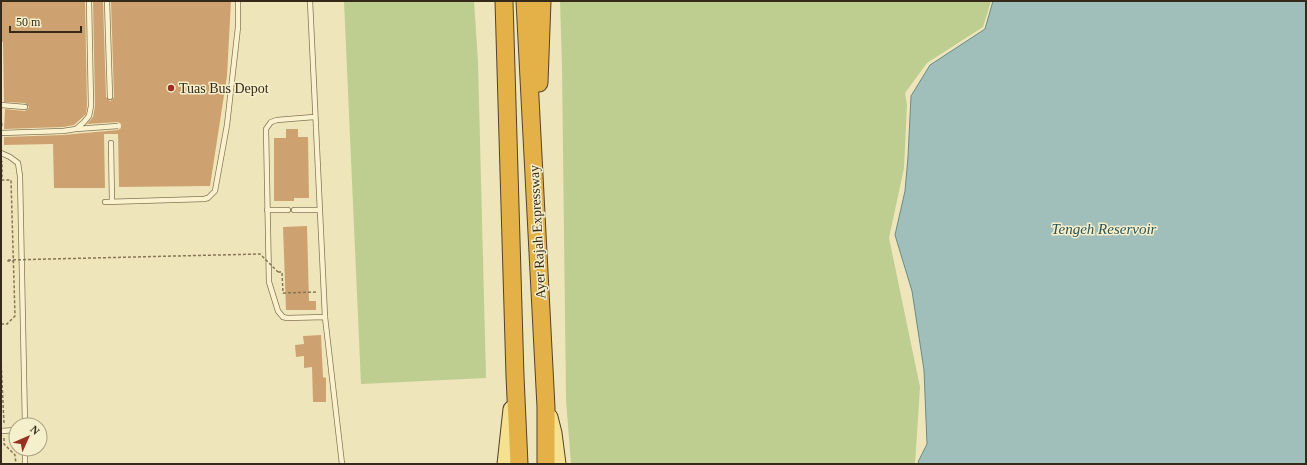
<svg xmlns="http://www.w3.org/2000/svg" width="1307" height="465" font-family="'Times New Roman',serif">
	<style>
		.green { fill: #becd90 }
		.water { fill: #a0bfba; stroke: #678d88 }
		.building { fill: #cea270 }
		.lines { fill: none; stroke-linecap: round; stroke-linejoin: round }
		.service-casing { stroke: #867555; stroke-width: 6 }
		.primary-casing { stroke: #53422a; stroke-width: 17 }
		.motorway-casing { stroke: #53422a; stroke-width: 19 }
		.path { stroke: #867555; stroke-width: 1.5; stroke-dasharray: 3 2; stroke-linecap: butt }
		.service { stroke: #faf2ce; stroke-width: 4.5 }
		.primary { stroke: #f5e190; stroke-width: 15 }
		.motorway { stroke: #e3b147; stroke-width: 17 }
		.service-bridge-casing { stroke: #867555; stroke-width: 6; stroke-linecap: butt }
		.path-bridge { stroke: #867555; stroke-width: 1.5; stroke-dasharray: 3 2; stroke-linecap: butt }
		.service-bridge { stroke: #faf2ce; stroke-width: 4.5 }
		.poi-dot { fill: #973023; stroke: #f6efcb; stroke-width: 1.5 }
		.labels { text-anchor: middle; stroke-width: 3; stroke-linejoin: round; paint-order: stroke }
		.poi-label { font-size: 14px; fill: #352a1a; stroke: #f6efcb; text-anchor: start }
		.street-label { font-size: 14px; fill: #352a1a; stroke: #f6efcb }
		.water-label { font-size: 15px; font-style: italic; fill: #295355; stroke: #f6efcb }
	</style>
	<rect width="100%" height="100%" fill="#efe5bb"/>
	<!-- green -->
	<path class="green" d="M344 1H474L478 62 486 378 361 384Z
		M560 1H991L983 27 927 63 905 93 907 105 904 168 889 238 920 387 915 464H571L566 400 562 66Z"/>
	<!-- water -->
	<path class="water" d="M993 1H1306V464H919L918 462 927 444 924 370 912 291 895 235 905 191 908 157 911 96 930 65 985 29Z"/>
	<!-- building -->
	<path class="building" d="M1 1H85L87 106 86 114 74 125 63 127 4 129 5 109 25 111 28 109 29 107 25 103 4 102 3 42H1Z
		M93 1H103L106 97 110 101 112 100 114 97 111 1H231L227 76 210 186 119 187 118 134H104L105 188H54L53 144 4 145V137L63 135 118 130 121 128V124L118 122 87 124 93 117 95 106Z
		M286 129H298V137H308L309 198H294V201H274V138H286Z
		M307 226 309 301H316V310H286L283 227Z
		M321 335 323 377 326 378V402H313L312 367 304 368V356L296 357 295 345 304 344 303 336Z"/>
	<g class="lines">
		<defs>
			<path id="service" d="M107 1 110 97
				M310 1 325 317 342 464
				M1 105 25 107
				M314 117 277 120 271 122 266 129 269 282 278 311 283 317 287 318 325 317
				M111 143 112 202
				M1 153 10 157 18 163 20 176 25 425
				M105 202 204 199 208 198 215 191 227 125 238 27V1
				M267 210H288
				M294 210H320
				M1 431 16 430
				M25 464V449"/>
			<path id="primary" d="M550 417 554 433 558 464
				M505 464 511 409"/>
			<path id="motorway" d="M504 1 515 376 519 464
				M525 1 546 407V464
				M539 83 542 1"/>
		</defs>
		<!-- service casing -->
		<use href="#service" class="service-casing"/>
		<!-- primary casing -->
		<use href="#primary" class="primary-casing"/>
		<!-- motorway casing -->
		<use href="#motorway" class="motorway-casing"/>
		<!-- path -->
		<path class="path" d="M1 118 2 126
			M8 260V261H13
			M278 272H282L283 293 318 292
			M1 324H7L15 316 11 180H2V161
			M1 360 4 424
			M4 438V444L15 455 16 464"/>
		<!-- service -->
		<use href="#service" class="service"/>
		<!-- primary -->
		<use href="#primary" class="primary"/>
		<!-- motorway -->
		<use href="#motorway" class="motorway"/>
		<defs>
			<path id="service-bridge" d="M76 129 118 126
				M1 133 63 131 76 129 84 122 89 116 91 106 89 1"/>
		</defs>
		<!-- service-bridge casing -->
		<use href="#service-bridge" class="service-bridge-casing"/>
		<!-- path-bridge -->
		<path class="path-bridge" d="M8 260 260 254 278 272"/>
		<!-- service-bridge -->
		<use href="#service-bridge" class="service-bridge"/>
	</g>
	<!-- markers -->
	<circle class="poi-dot" cx="171" cy="88" r="4"/>
	<g class="labels">
		<!-- poi labels -->
		<g class="poi-label">
			<text x="179" y="93">Tuas Bus Depot</text>
		</g>
		<!-- street labels -->
		<g class="street-label">
			<text transform="translate(537 232) rotate(-93)" y="5">Ayer Rajah Expressway</text>
		</g>
		<!-- water labels -->
		<g class="water-label">
			<text x="1104" y="234">Tengeh Reservoir</text>
		</g>
	</g>
	<!-- border -->
	<rect width="1307" height="465" fill="none" stroke="#352a1a" stroke-width="4"/>
	<!-- north arrow -->
	<g transform="translate(28 437) rotate(45)"><circle r="19" fill="#f6efcb" stroke="#a9a084"/>
	<path d="M0-3L7 15L0 10L-7 15Z" fill="#973023"/>
	<text y="-6" font-size="11" font-weight="bold" text-anchor="middle" fill="#352a1a">N</text>
	</g>
	<!-- scale -->
	<path d="M10 26v6h71v-6" fill="none" stroke="#352a1a" stroke-width="2"/>
	<text x="16" y="26" font-size="12" fill="#352a1a" stroke="#f6efcb" stroke-width="3" paint-order="stroke">50 m</text>
</svg>
